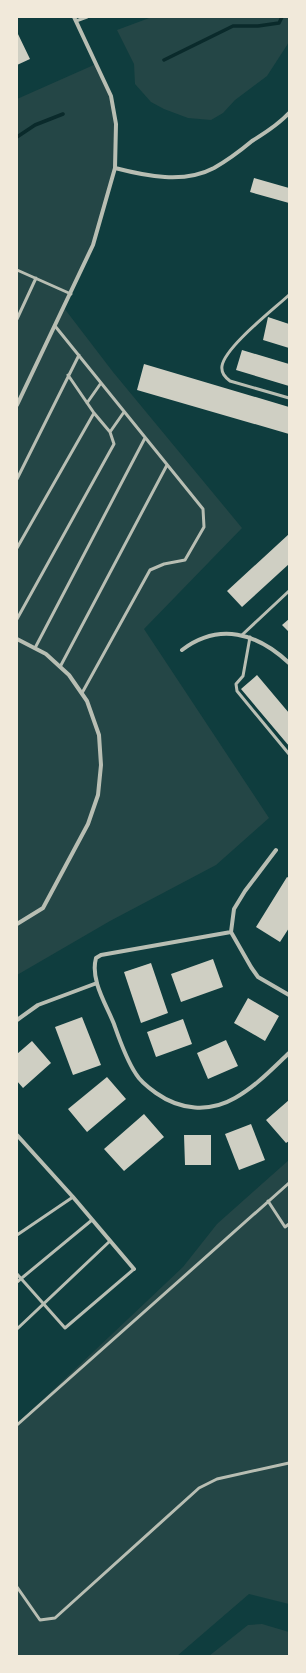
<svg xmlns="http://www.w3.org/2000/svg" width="306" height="1673" font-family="'PT Serif',serif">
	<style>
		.green { fill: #244646 }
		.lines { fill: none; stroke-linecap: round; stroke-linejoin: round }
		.stream { stroke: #0a2a2b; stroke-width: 3.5 }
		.building { fill: #cfcfc3 }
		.service { stroke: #b8beb3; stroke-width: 3 }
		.minor { stroke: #b8beb3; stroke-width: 4 }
	</style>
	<rect width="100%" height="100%" fill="#0f3d3e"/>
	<!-- green -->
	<path class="green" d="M152 17H289V42L267 76 235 100 223 113 211 120 188 118 164 109 151 102 135 84 134 64 117 30Z
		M96 64 111 96 116 124 115 168 93 245 64 308 113 372 242 528 144 629 269 818 216 865 110 921 17 975V99Z
		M289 1160V1604L249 1594 177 1656H17V1424L183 1267 217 1224Z
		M262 1624 289 1632V1656H209L248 1625Z"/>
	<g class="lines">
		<!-- stream -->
		<path class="stream" d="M164 60 233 26H258L279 23 282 17
			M17 137 35 125 63 114"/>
	</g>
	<!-- building -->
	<path class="building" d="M17 32 30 59 17 65Z
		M254 178 289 188V203L250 192Z
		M268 317 289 324V348L263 340Z
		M242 350 289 364V386L236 370Z
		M144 364 289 407V434L137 390Z
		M289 534V564L242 607 227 591Z
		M289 619V632L282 625Z
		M257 675 289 713V746L241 689Z
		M287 877 289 878V928L280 942 256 927Z
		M213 959 223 987 181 1002 171 974Z
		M151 963 168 1013 141 1023 124 972Z
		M248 998 279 1016 265 1041 234 1023Z
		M82 1017 101 1065 73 1075 55 1027Z
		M183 1019 192 1044 156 1057 147 1032Z
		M226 1040 238 1066 208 1079 197 1053Z
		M32 1041 51 1063 23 1088 17 1081V1054Z
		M107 1077 126 1099 87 1132 68 1109Z
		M289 1100V1141L286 1143 266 1120Z
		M144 1114 164 1137 124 1171 104 1149Z
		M251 1124 265 1160 239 1170 225 1134Z
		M184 1135H211V1165H185Z"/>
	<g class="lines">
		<!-- service -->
		<path class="service" d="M76 21 87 17
			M17 270 71 294
			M289 295C274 309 225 347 222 366 221 373 225 377 230 381L289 398
			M17 319 36 278
			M55 326 203 509 204 527 185 560 164 564 150 570 82 693
			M68 375 94 413 110 432
			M87 403 101 383
			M17 479 79 355
			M17 548 94 413
			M17 619 114 444 110 432 124 412
			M242 635 289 591
			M250 637 243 676 236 684 237 691 289 754
			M35 648 145 438
			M60 667 167 465
			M268 1201 285 1227 289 1224
			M17 1235 73 1197
			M17 1274 65 1328 134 1269
			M17 1282 92 1220
			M17 1329 110 1241
			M17 1425 289 1183
			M17 1587 40 1620 55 1618 199 1488 217 1479 289 1463"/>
		<!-- minor -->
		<path class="minor" d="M115 168C146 176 184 184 214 168 228 160 240 151 252 141 265 133 279 124 289 113
			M17 405 93 245 115 168 116 124 111 96 74 17
			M17 639 46 654 69 675 87 701 99 735 101 765 98 795 88 824 43 908 17 924
			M182 650C219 622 257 633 289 663
			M231 932 101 955 96 958C90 980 106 1004 114 1024 120 1041 126 1059 136 1074 140 1081 149 1088 156 1093 180 1110 209 1113 235 1098 255 1087 272 1069 289 1053
			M231 932 234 909 245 891 276 850
			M231 932 251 967 258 977 289 995
			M17 1020 38 1005 97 983
			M17 1135 73 1197 134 1269"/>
	</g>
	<!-- border -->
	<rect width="306" height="1673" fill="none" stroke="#f1e9da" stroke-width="36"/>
</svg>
